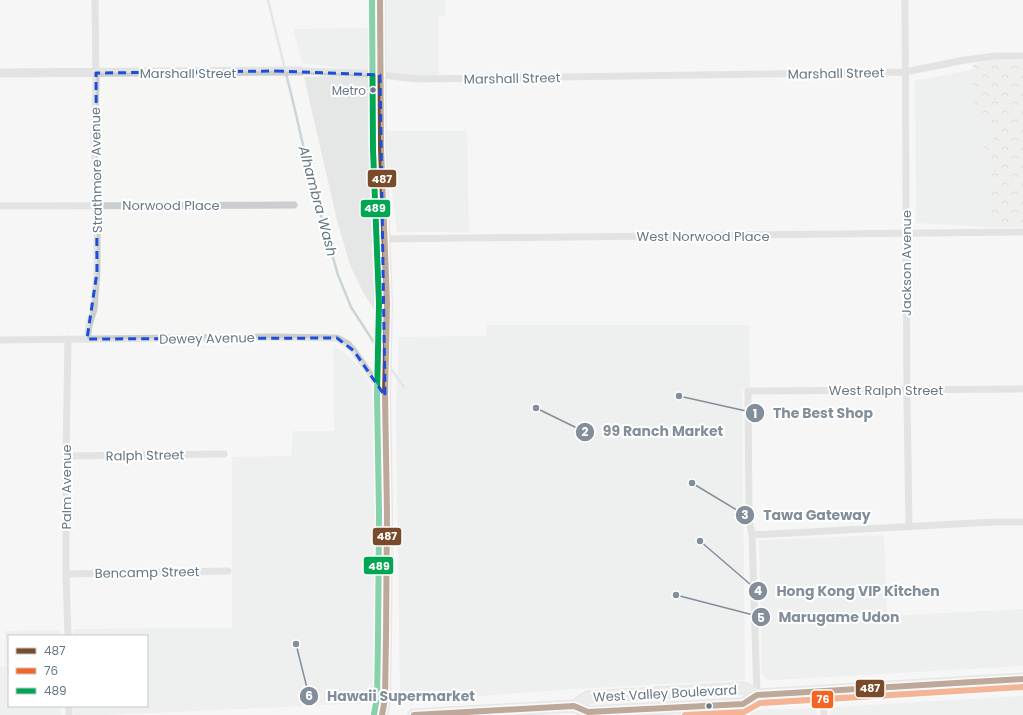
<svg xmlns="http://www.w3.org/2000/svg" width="1023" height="715" font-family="Poppins,sans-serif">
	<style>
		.built { fill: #e5e6e6 }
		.park { fill: url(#park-crowns) }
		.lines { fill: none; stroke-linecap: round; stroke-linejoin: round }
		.stream { stroke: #cbd4d6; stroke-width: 2.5 }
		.secondary-casing { stroke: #d3d4d5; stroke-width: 12 }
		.primary-casing { stroke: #d2d2d3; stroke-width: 13 }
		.minor { stroke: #cccdce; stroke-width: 7 }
		.tertiary { stroke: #cccdce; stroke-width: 9 }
		.secondary { stroke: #e0e1e1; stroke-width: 10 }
		.primary { stroke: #e0e1e1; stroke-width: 11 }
		.bus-1-casing { stroke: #fff; stroke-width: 9 }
		.bus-2-casing { stroke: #fff; stroke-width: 9 }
		.bus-3-casing { stroke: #fff; stroke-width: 9 }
		.bus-1 { stroke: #7a4b2a; stroke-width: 6 }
		.bus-2 { stroke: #f26522; stroke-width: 6 }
		.bus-3 { stroke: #00a651; stroke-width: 6 }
		.marked { fill: none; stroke: #1d4ed8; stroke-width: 3; stroke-dasharray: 8 5; stroke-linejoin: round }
		.bus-dot { fill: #667785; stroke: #fff; stroke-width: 1.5 }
		.labels { text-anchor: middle; stroke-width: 4; stroke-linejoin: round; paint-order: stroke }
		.bus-label { font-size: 12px; fill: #667785; stroke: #fff; text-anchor: end }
		.street-label { font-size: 13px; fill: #667785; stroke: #fff }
		.water-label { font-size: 14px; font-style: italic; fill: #627981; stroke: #fff }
		.leader { fill: none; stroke: #828f9a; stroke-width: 1.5 }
		.callout-dot { fill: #828f9a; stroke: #fff; stroke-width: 1.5 }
		.mark-label { font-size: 12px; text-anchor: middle; font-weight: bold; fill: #fff }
		.callout-label { font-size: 14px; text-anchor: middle; font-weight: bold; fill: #828f9a; stroke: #fff; stroke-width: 4; stroke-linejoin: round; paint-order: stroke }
		.line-badge { stroke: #fff; stroke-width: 1.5 }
		.badge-label { font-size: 11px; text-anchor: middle; font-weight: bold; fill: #fff }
	</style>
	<defs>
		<pattern id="park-crowns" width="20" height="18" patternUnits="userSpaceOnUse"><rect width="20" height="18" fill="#e6e9e3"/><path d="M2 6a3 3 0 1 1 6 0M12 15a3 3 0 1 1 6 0" fill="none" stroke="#bec2be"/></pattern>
	</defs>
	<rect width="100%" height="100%" fill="#f6f6f5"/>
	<!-- built -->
	<path class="built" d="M383 0H445V16L438 17 439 76H414L384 73Z
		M378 28V73L302 63 293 29Z
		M974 69V120L993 122V145H984L989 165V179L991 189 992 209 991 210V227L916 223 915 80 927 79Z
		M363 75 378 77 381 320 363 292 350 265 338 224 304 77Z
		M384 131H467L469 232H397Z
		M487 325H749L750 386 742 391 745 680 573 689 411 701 406 700 400 694 396 407 399 337 486 336Z
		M333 347 341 350 348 356 358 366 370 383 375 410V698L372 701 369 703 106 715H74V706H147V636H73V629L232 628V457L291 456 293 431H334Z
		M884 535 887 614 906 615 1023 609V666L774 680H768L762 674 759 540Z
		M60 630V636H9V706H61V715H0V667H5V631Z
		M1023 696V715H830L832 709 835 707Z
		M814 708 816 709 817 715H673L758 710Z"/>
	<!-- park -->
	<path class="park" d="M992 60 1023 61V227H991V210L992 209C991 194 989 180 989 165L985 163 984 145H993V123L974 120 973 64Z"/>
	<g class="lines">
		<!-- stream -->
		<path class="stream" d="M268 0 295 110 311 180 338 275 351 307 382 355
			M389 366 404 387"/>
		<defs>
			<path id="secondary" d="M380 0 381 149 387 303 385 396 387 512 386 637 385 699 382 715"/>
			<path id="primary" d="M574 706 588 697 744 688 757 695
				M414 715 574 706 588 712 743 704 757 695 1023 679"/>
		</defs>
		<!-- secondary casing -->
		<use href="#secondary" class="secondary-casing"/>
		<!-- primary casing -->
		<use href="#primary" class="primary-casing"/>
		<!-- minor -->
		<path class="minor" d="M905 0 907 399 909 527
			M301 71 362 73 418 79 905 72 965 60 995 56H1023
			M0 206 294 205
			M384 239 1023 232
			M68 339 66 456V574L68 636
			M87 339 89 326 94 309 97 272V197L94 140 96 83 95 0
			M0 340 273 337 337 338 348 344 354 351 385 396
			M66 456 224 454
			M752 535 994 522H1023
			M66 574 228 571
			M823 691 824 715
			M757 695 752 535 749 520 748 391 1023 389
			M69 706V715"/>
		<!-- tertiary -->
		<path class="tertiary" d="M0 73 301 71"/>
		<!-- secondary -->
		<use href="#secondary" class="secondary"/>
		<!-- primary -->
		<use href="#primary" class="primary"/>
		<defs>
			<path id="bus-1" d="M380 0 381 149 387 303 385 396 387 512 386 637 385 699 382 715
				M414 715 574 706 588 712 743 704 757 695 1023 679"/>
			<path id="bus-2" d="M685 715 744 712 760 703 1023 687"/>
			<path id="bus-3" d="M372 0 373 149 379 303 377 396 379 512 378 637 377 698 374 714"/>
		</defs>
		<!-- bus-1 casing -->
		<use href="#bus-1" class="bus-1-casing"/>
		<!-- bus-2 casing -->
		<use href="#bus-2" class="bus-2-casing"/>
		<!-- bus-3 casing -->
		<use href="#bus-3" class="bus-3-casing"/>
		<!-- bus-1 -->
		<use href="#bus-1" class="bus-1"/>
		<!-- bus-2 -->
		<use href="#bus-2" class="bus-2"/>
		<!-- bus-3 -->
		<use href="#bus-3" class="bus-3"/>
	</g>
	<!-- marked area -->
	<path d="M0 0H1023V715H0ZM276 71 380 75 385 396 354 351 337 338 87 339 97 272 96 73Z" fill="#f6f6f5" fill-opacity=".55" fill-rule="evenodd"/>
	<path class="marked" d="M276 71 380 75 385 396 354 351 337 338 87 339 97 272 96 73Z"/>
	<!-- markers -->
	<g class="bus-dot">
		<circle cx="373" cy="90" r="3.5"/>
		<circle cx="709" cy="706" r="3.5"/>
	</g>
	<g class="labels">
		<!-- bus labels -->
		<g class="bus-label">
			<text x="366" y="95">Metro</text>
		</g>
		<!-- street labels -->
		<g class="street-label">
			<text x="188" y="78">Marshall Street</text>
			<text transform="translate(836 73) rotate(-1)" y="5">Marshall Street</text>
			<text transform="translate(512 78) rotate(-1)" y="5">Marshall Street</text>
			<text transform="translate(96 170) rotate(-91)" y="5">Strathmore Avenue</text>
			<text x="171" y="210">Norwood Place</text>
			<text x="703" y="241">West Norwood Place</text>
			<text transform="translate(906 263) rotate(-90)" y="5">Jackson Avenue</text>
			<text transform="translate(207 338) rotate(-1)" y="5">Dewey Avenue</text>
			<text x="886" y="395">West Ralph Street</text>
			<text transform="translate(145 455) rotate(-1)" y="5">Ralph Street</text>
			<text transform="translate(66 487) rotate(-90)" y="5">Palm Avenue</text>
			<text transform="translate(147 572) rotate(-1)" y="5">Bencamp Street</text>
			<text transform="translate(665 693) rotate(-3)" y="5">West Valley Boulevard</text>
		</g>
		<!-- water labels -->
		<g class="water-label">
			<text transform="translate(318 201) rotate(75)" y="5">Alhambra Wash</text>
		</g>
	</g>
	<!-- callouts -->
	<path class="leader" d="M679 396L755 413M536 408L585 432M692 483L745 515M700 541L758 591M676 595L761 617M296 644L309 696"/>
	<g class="callout-dot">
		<circle cx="679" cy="396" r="4"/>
		<circle cx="536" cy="408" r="4"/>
		<circle cx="692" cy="483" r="4"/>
		<circle cx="700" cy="541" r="4"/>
		<circle cx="676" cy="595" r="4"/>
		<circle cx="296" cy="644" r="4"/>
		<circle cx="755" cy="413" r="10"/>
		<circle cx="585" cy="432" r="10"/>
		<circle cx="745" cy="515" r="10"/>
		<circle cx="758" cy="591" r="10"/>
		<circle cx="761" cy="617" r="10"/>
		<circle cx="309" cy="696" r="10"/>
	</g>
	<g class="mark-label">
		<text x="755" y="418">1</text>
		<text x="585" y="436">2</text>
		<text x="745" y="519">3</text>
		<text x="758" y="595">4</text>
		<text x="761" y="622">5</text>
		<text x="309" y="700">6</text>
	</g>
	<g class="callout-label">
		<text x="823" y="418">The Best Shop</text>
		<text x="663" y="436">99 Ranch Market</text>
		<text x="817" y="520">Tawa Gateway</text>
		<text x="858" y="596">Hong Kong VIP Kitchen</text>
		<text x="839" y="622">Marugame Udon</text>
		<text x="401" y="701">Hawaii Supermarket</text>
	</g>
	<g class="line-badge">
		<rect x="367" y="169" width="30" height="19" rx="4" fill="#7a4b2a"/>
		<rect x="360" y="199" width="31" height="19" rx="4" fill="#00a651"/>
		<rect x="372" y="527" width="30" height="19" rx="4" fill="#7a4b2a"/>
		<rect x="363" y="556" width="31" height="19" rx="4" fill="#00a651"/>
		<rect x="855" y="679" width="30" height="19" rx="4" fill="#7a4b2a"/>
		<rect x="811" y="690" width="23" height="19" rx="4" fill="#f26522"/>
	</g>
	<g class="badge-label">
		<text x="382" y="183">487</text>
		<text x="375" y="212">489</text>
		<text x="387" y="540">487</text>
		<text x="379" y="570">489</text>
		<text x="870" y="692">487</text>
		<text x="823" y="703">76</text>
	</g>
	<!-- legend -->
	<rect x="8" y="635" width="140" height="72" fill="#ffffff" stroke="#c2c9ce"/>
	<rect x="16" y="648" width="20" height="6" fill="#7a4b2a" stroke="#c2c9ce"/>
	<text x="44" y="655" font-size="12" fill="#667785">487</text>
	<rect x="16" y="668" width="20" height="6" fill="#f26522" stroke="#c2c9ce"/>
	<text x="44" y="675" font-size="12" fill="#667785">76</text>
	<rect x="16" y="688" width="20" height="6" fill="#00a651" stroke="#c2c9ce"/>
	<text x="44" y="695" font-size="12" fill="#667785">489</text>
</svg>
